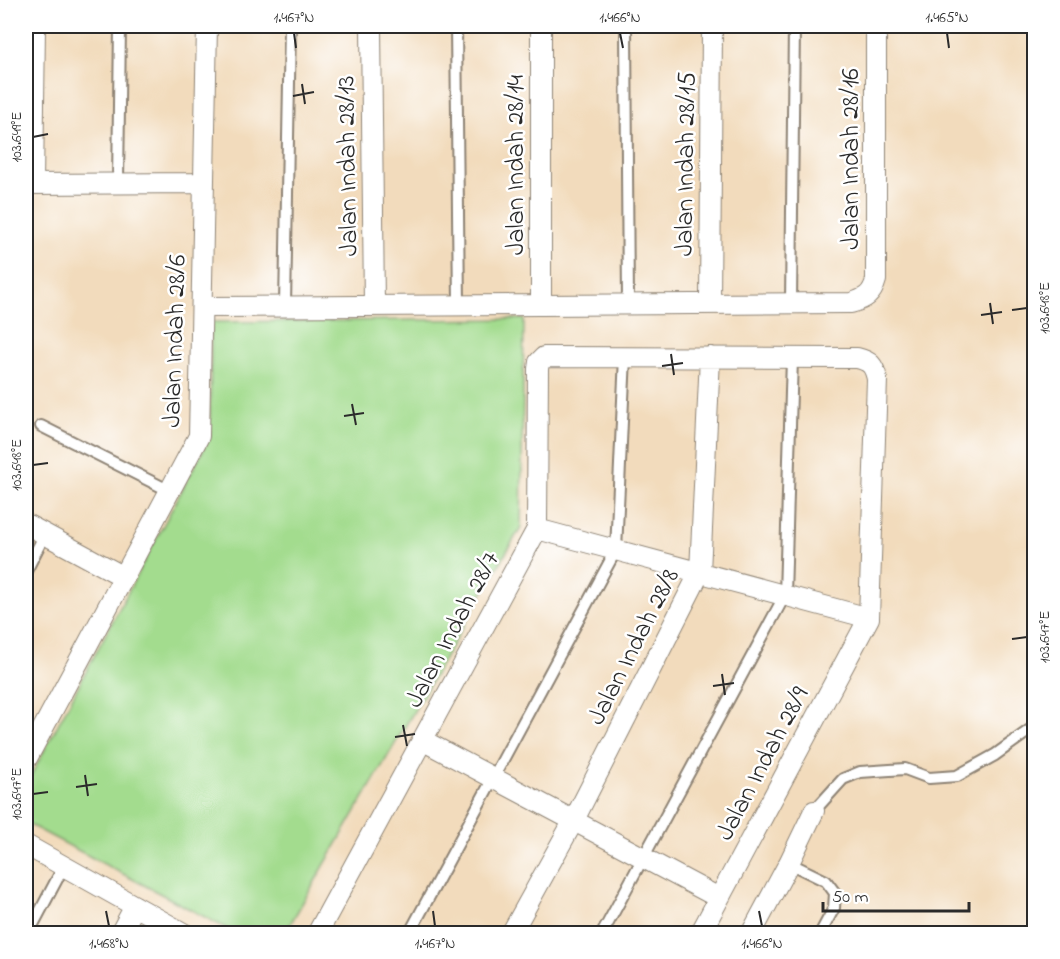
<svg xmlns="http://www.w3.org/2000/svg" width="1060" height="959" font-family="'Indie Flower',sans-serif">
	<style>
		.green { fill: #a3dc8e; stroke: #67845c; stroke-width: 1.5 }
		.lines { fill: none; stroke-linecap: round; stroke-linejoin: round }
		.lane-casing { stroke: #8e8374; stroke-width: 14 }
		.street-casing { stroke: #8e8374; stroke-width: 22 }
		.lane { stroke: #fff; stroke-width: 10 }
		.street { stroke: #fff; stroke-width: 20 }
		.ticks { fill: none; stroke: #2b2b2b; stroke-width: 2 }
		.labels { text-anchor: middle; stroke-width: 5; stroke-linejoin: round; paint-order: stroke }
		.street-label { font-size: 26px; fill: #2b2b2b; stroke: #fff }
		.neatline { fill: none; stroke: #2b2b2b; stroke-width: 2 }
		.ticks-label { font-size: 15px; text-anchor: middle; fill: #2b2b2b }
	</style>
	<rect width="100%" height="100%" fill="#fff"/>
	<filter id="ink" filterUnits="userSpaceOnUse"><feTurbulence type="fractalNoise" baseFrequency=".0167" numOctaves="2"/><feDisplacementMap in="SourceGraphic" scale="12" xChannelSelector="R" yChannelSelector="G"/><feConvolveMatrix kernelMatrix="1 2 1 2 8 2 1 2 1" color-interpolation-filters="sRGB"/></filter>
	<filter id="wash" filterUnits="userSpaceOnUse"><feTurbulence type="fractalNoise" baseFrequency=".008" numOctaves="4" result="noise"/><feDisplacementMap in="SourceGraphic" scale="24" xChannelSelector="R" yChannelSelector="G"/><feGaussianBlur stdDeviation="1.35" result="paint"/><feColorMatrix in="noise" values="0 0 0 0 0 0 0 0 0 0 0 0 0 0 0 0 0 1.4 0 .05"/><feComposite in="paint" operator="in"/></filter>
	<g filter="url(#wash)">
		<rect width="100%" height="100%" fill="#f2dbbc"/>
		<!-- green -->
		<path class="green" d="M524 319 521 527 285 933H235L26 823V785L210 437 211 322Z"/>
	</g>
	<g filter="url(#ink)">
		<g class="lines">
			<defs>
				<path id="lane" d="M456 26 459 305
					M626 26 628 304
					M118 183 120 26
					M791 303 794 26
					M285 306 290 26
					M41 426 170 491
					M26 571 45 534
					M814 811 843 779 860 772 905 769 929 778 957 776 995 755 1034 727
					M789 863 826 881 835 893 834 908 820 934
					M28 934 64 866
					M409 934 616 550 625 357
					M602 934 785 595 792 358"/>
				<path id="street" d="M371 26 374 306
					M26 184 204 183
					M33 184 35 26
					M710 304 712 26
					M541 305V26
					M203 307 851 303C865 299 872 295 876 280V26
					M26 524 124 577
					M537 529 869 618
					M422 740 719 898
					M26 760 199 436 207 26
					M26 845 185 934
					M120 934 135 906
					M317 934 537 529 538 369 539 362 544 357 857 358C870 361 874 365 877 379L869 618 700 934
					M511 934 574 820 700 572 710 357
					M751 934 789 863 814 811"/>
			</defs>
			<!-- lane casing -->
			<use href="#lane" class="lane-casing"/>
			<!-- street casing -->
			<use href="#street" class="street-casing"/>
			<!-- lane -->
			<use href="#lane" class="lane"/>
			<!-- street -->
			<use href="#street" class="street"/>
		</g>
	</g>
	<!-- ticks -->
	<path class="ticks" d="M294 33 296 48M620 33 623 48M947 33 949 48M302 84 305 104M293 96 314 92M33 137 48 134M990 303 993 324M1012 310 1027 308M981 315 1002 312M671 354 674 375M662 366 683 363M352 404 356 425M344 416 364 413M33 465 48 463M1012 639 1027 637M722 674 725 695M713 686 734 683M403 725 407 746M395 737 415 734M85 775 88 796M76 787 97 784M33 794 48 792M106 911 109 926M433 911 435 926M759 911 762 926"/>
	<g class="labels">
		<!-- street labels -->
		<g class="street-label">
			<text transform="translate(849 159) rotate(-90)" y="9">Jalan Indah 28/16</text>
			<text transform="translate(684 164) rotate(-89)" y="9">Jalan Indah 28/15</text>
			<text transform="translate(514 165) rotate(-90)" y="9">Jalan Indah 28/14</text>
			<text transform="translate(346 166) rotate(-91)" y="9">Jalan Indah 28/13</text>
			<text transform="translate(173 341) rotate(-88)" y="9">Jalan Indah 28/6</text>
			<text transform="translate(451 629) rotate(-62)" y="9">Jalan Indah 28/7</text>
			<text transform="translate(632 646) rotate(-63)" y="9">Jalan Indah 28/8</text>
			<text transform="translate(761 763) rotate(-62)" y="9">Jalan Indah 28/9</text>
		</g>
	</g>
	<!-- margin -->
	<rect width="1060" height="959" fill="none" stroke="#fff" stroke-width="66"/>
	<!-- scale -->
	<path d="M823 902v9h146v-9" fill="none" stroke="#2b2b2b" stroke-width="3"/>
	<text x="832" y="902" font-size="18" fill="#2b2b2b" stroke="#ffffff" stroke-width="4.5" paint-order="stroke">50 m</text>
	<rect x="33" y="33" width="994" height="893" class="neatline"/>
	<g class="ticks-label">
		<text x="294" y="22">1.467°N</text>
		<text x="620" y="22">1.466°N</text>
		<text x="947" y="22">1.465°N</text>
		<text transform="translate(16 137) rotate(-90)" y="5">103.649°E</text>
		<text transform="translate(1044 308) rotate(-90)" y="5">103.648°E</text>
		<text transform="translate(16 465) rotate(-90)" y="5">103.648°E</text>
		<text transform="translate(1044 637) rotate(-90)" y="5">103.647°E</text>
		<text transform="translate(16 794) rotate(-90)" y="5">103.647°E</text>
		<text x="109" y="948">1.468°N</text>
		<text x="435" y="948">1.467°N</text>
		<text x="762" y="948">1.466°N</text>
	</g>
</svg>
